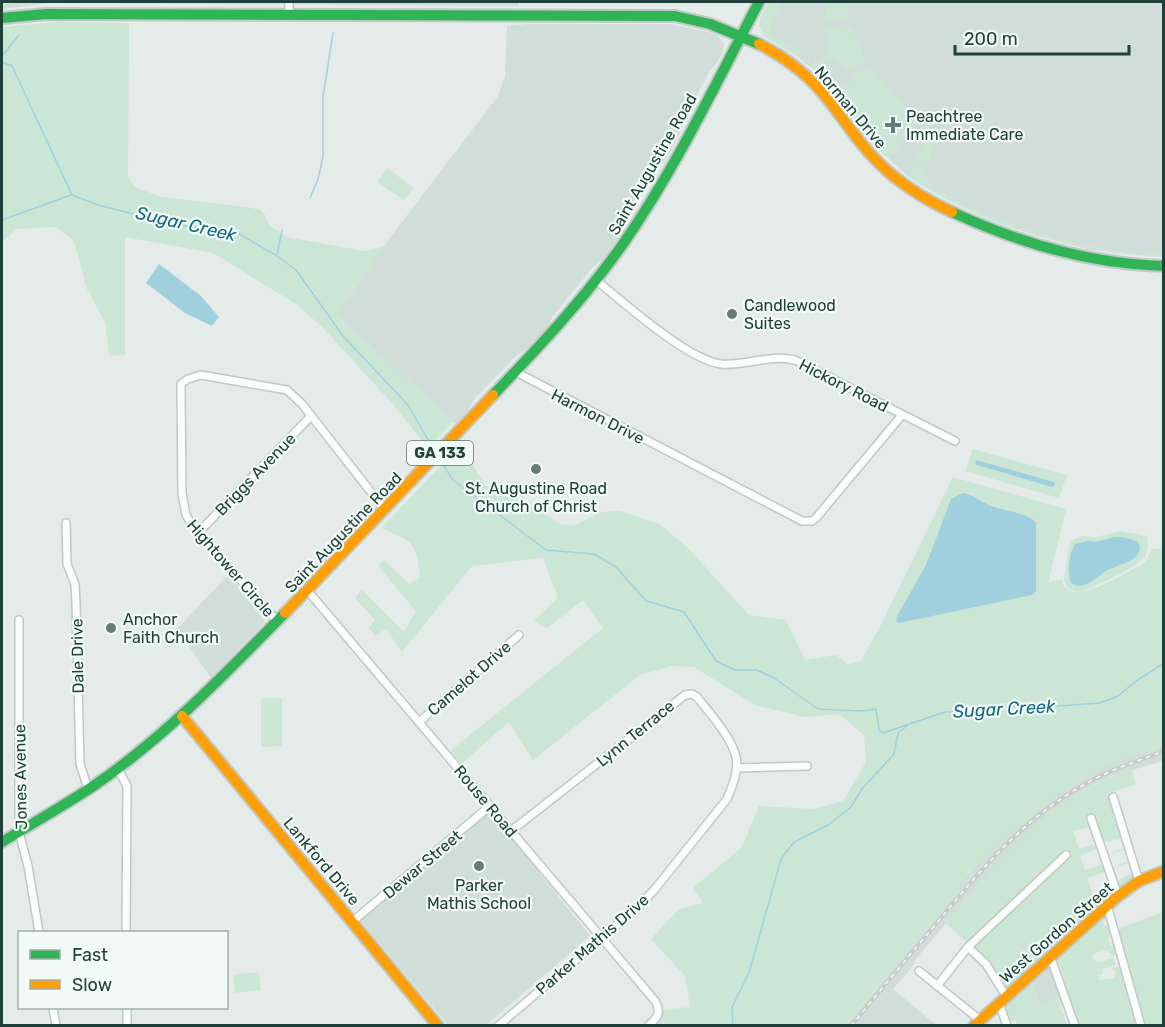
<svg xmlns="http://www.w3.org/2000/svg" width="1165" height="1027" font-family="Rubik,sans-serif">
	<style>
		.built { fill: #d1ddd8 }
		.green { fill: #cce6d5 }
		.water { fill: #a0d0de }
		.lines { fill: none; stroke-linecap: round; stroke-linejoin: round }
		.stream { stroke: #a0d0de; stroke-width: 1.5 }
		.street-casing { stroke: #c1c8c5; stroke-width: 10 }
		.fast-casing { stroke: #bfc9c6; stroke-width: 14 }
		.slow-casing { stroke: #bfc9c6; stroke-width: 14 }
		.street { stroke: #fbfcfc; stroke-width: 7 }
		.fast { stroke: #30b455; stroke-width: 10 }
		.slow { stroke: #ff9f0a; stroke-width: 10 }
		.rail-casing { stroke: #c7ccca; stroke-width: 4 }
		.rail { stroke: #f2faf7; stroke-width: 1.5; stroke-dasharray: 4.5; stroke-linecap: butt }
		.poi-dot { fill: #647c77; stroke: #f2faf7; stroke-width: 2 }
		.labels { text-anchor: middle; stroke-width: 4.5; stroke-linejoin: round; paint-order: stroke }
		.shield { fill: #f2faf7; stroke: #5e7873; stroke-width: 1.5 }
		.shield-label { font-size: 15px; font-weight: bold; fill: #1f413a }
		.street-label { font-size: 16px; fill: #1f413a; stroke: #f2faf7 }
		.poi-label { font-size: 16px; fill: #1f413a; stroke: #f2faf7; text-anchor: start }
		.water-label { font-size: 18px; font-style: italic; fill: #126884; stroke: #f2faf7 }
	</style>
	<rect width="100%" height="100%" fill="#e4ebe8"/>
	<!-- built -->
	<path class="built" d="M2 2H519V6L51 3 2 9Z
		M769 2H1163V257L1090 250 1039 236 967 208 909 177 866 138 837 95 815 70 784 47 764 36 759 25 760 19Z
		M527 24H668L709 32 718 36 724 44 722 54 718 62 709 72 698 93 692 110 666 160 655 171 623 224 618 238 605 257 592 268 553 316 546 329 528 348 517 355 475 398 467 412 455 424 337 314 383 247 498 96 505 76 507 26Z
		M229 574 265 622 211 678 177 629Z
		M1163 746V761L1112 776 1086 788 1017 843 981 881 915 960 912 967 893 989 936 1025 845 1026 960 889 958 884 1006 837 1053 798 1090 775 1115 762Z
		M490 811 590 936 486 1025H448L360 920Z
		M1049 961 1063 996 1039 1004 1030 976Z"/>
	<!-- green -->
	<path class="green" d="M769 2H781L779 4 781 5 769 29 771 35 802 52 800 55H795L764 36C755 23 763 14 769 2Z
		M825 2H848L849 16 846 18 821 21 826 18Z
		M56 22 129 23 128 177 135 187 161 197 247 207 260 210 265 215 270 226 287 237 364 251 383 247 337 314 453 422 428 448 391 402 321 326 296 304 213 253 125 237V355L109 356 105 322 87 289 74 241 56 227 17 229 2 242V27Z
		M847 24 852 27 866 63 847 69 833 57 827 60 816 71 807 60 809 57 811 58 809 62 812 65 815 61 819 63 830 50 827 46 831 44 827 30H823V28Z
		M872 68 892 95 916 116 917 121 895 154 887 157 866 138 835 89 837 87 841 90 855 78 852 74Z
		M935 131 941 134 938 144H934L924 175 929 178 927 183C979 216 1041 238 1102 248 1122 252 1142 252 1162 254L1163 245V257C1076 253 982 226 909 177V168Z
		M387 168 414 188 404 200 377 182Z
		M460 446 486 486 532 506 560 524 574 526 600 512 620 511 659 524 686 546 749 615 786 620 805 660 836 655 848 664 861 661 882 623 953 477 1066 509 1048 583 1062 579C1065 612 1125 573 1141 565L1145 562 1152 549 1163 548V746C1139 754 1113 762 1090 775 1040 803 999 844 958 884L960 889 845 1025H656L654 1023 661 1017 663 1010 690 1007 685 976 651 939 679 909 703 903 693 888 742 847 759 806 813 809 843 801 866 762 864 735 839 714 805 717 755 705 694 667 672 666 640 675 533 760 509 722 461 764 451 750 603 628 583 600 547 628 534 621 558 598 543 558 472 566 402 652 386 629 375 636 369 628 375 620 355 598 362 590 404 632 416 611 378 566 384 560 409 584 420 578C416 541 415 543 381 528Z
		M973 449 1067 475 1059 498 965 471Z
		M1120 531 1147 536C1147 542 1149 549 1146 555 1141 565 1093 588 1081 591 1076 592 1073 591 1068 588L1064 579 1070 541 1083 536 1096 537Z
		M264 698H282V746L261 747V700Z
		M1132 770 1136 785 1107 793 1135 879 1122 888H1118L1115 882 1133 873 1129 863 1110 868 1129 861 1125 850 1106 855 1124 848 1121 838 1102 843 1093 815 1089 817 1091 827 1073 831 1079 849 1096 844 1098 849 1080 855 1085 870 1103 864 1106 872 1087 878 1094 897 1112 889V896L1008 988 1002 987C985 962 969 942 945 923 997 863 1051 792 1132 770Z
		M1163 912V1025H1145L1117 929Z
		M1105 917 1107 919 1103 921 1104 925H1109L1112 934 1107 937 1110 946H1115L1118 954 1108 958 1111 955 1107 950 1095 953 1093 956 1094 960 1101 962 1113 958 1116 965 1102 969 1103 973 1099 976 1100 980 1115 978V971L1110 968 1121 966 1138 1025H1078L1057 957Z
		M259 972 261 990 235 993 233 975Z
		M1030 976 1039 1004 1063 996 1065 1002 1060 1004 1067 1025H1017L1015 1020 1009 1022 1004 1002Z"/>
	<!-- water -->
	<path class="water" d="M159 264 201 296 219 317 212 326 185 313 146 283Z
		M976 460 1054 482 1055 485 1052 487 977 465 975 464Z
		M963 493C975 495 983 504 994 507 1008 511 1025 513 1036 522V591L1032 595 899 623 896 621 897 616 926 565 951 499Z
		M1114 537H1122L1137 541C1150 560 1114 565 1104 572 1095 579 1083 591 1071 583 1067 572 1069 554 1075 544L1088 541 1096 542Z"/>
	<g class="lines">
		<!-- stream -->
		<path class="stream" d="M2 56 19 35
			M2 62 12 66 72 195 98 205 177 225 236 232 277 256 296 270 343 336 408 405 431 445
			M310 198 318 179 323 157V97L333 33
			M2 220 71 195
			M277 255 282 230
			M444 466 453 480 546 550 594 554 616 567 646 601 684 612 716 661 735 670H757L774 678 818 709 861 711 876 709 879 730 883 733 945 712 972 711 1004 706 1031 708 1100 703 1118 696 1136 681 1164 663
			M733 1026 732 1007 749 973 781 859 794 842 828 825 851 807 862 789 894 754 898 733 912 722"/>
		<defs>
			<path id="street" d="M289 16V2
				M596 280C624 303 688 360 721 364 747 366 769 354 795 360L955 441
				M516 372 802 521H812L816 518 902 415
				M66 523 67 564 75 584 76 603 80 764 88 789
				M199 532 311 416
				M307 590 656 1002C661 1014 658 1017 648 1026
				M19 620V832L28 866 39 932
				M277 621 192 525 186 515 182 493 181 384 188 379 201 375 287 390 302 404 385 510
				M419 722 519 635
				M737 768 807 766
				M118 769 127 786 126 932
				M1113 797 1139 881
				M1091 818 1118 896
				M1107 905 1141 1026
				M353 921 490 806
				M968 947 986 964 1006 996
				M1050 956 1075 1026
				M919 971 980 1020
				M937 986 968 947 1066 855
				M999 1003 1007 1026
				M53 1008 56 1026
				M127 1008V1026
				M498 1026 638 907 655 889 727 799C732 787 739 771 736 757 732 738 709 712 697 697L692 694 685 695 511 831"/>
			<path id="fast" d="M2 18 46 14 675 16 710 24 759 44
				M952 212C1019 243 1089 264 1164 266
				M493 395C539 347 585 298 623 244 676 168 716 83 759 2
				M2 842C33 823 65 805 95 785 166 736 225 674 285 613"/>
			<path id="slow" d="M759 44C787 58 811 77 830 102 845 121 858 142 876 160 897 182 924 199 952 212
				M285 613 493 395
				M182 716 438 1026
				M974 1026 1118 896 1139 881 1164 871"/>
		</defs>
		<!-- street casing -->
		<use href="#street" class="street-casing"/>
		<!-- fast casing -->
		<use href="#fast" class="fast-casing"/>
		<!-- slow casing -->
		<use href="#slow" class="slow-casing"/>
		<!-- street -->
		<use href="#street" class="street"/>
		<!-- fast -->
		<use href="#fast" class="fast"/>
		<!-- slow -->
		<use href="#slow" class="slow"/>
		<defs>
			<path id="rail" d="M851 1026C879 992 907 958 936 924 978 873 1021 821 1080 787 1106 771 1135 762 1164 751"/>
		</defs>
		<!-- rail casing -->
		<use href="#rail" class="rail-casing"/>
		<!-- rail -->
		<use href="#rail" class="rail"/>
	</g>
	<!-- markers -->
	<g class="poi-dot">
		<path d="M890 116h6v6h6v6h-6v6h-6v-6h-6v-6h6z"/>
		<circle cx="732" cy="314" r="6"/>
		<circle cx="536" cy="469" r="6"/>
		<circle cx="111" cy="628" r="6"/>
		<circle cx="479" cy="866" r="6"/>
	</g>
	<g class="labels">
		<!-- shield labels -->
		<rect class="shield" x="407" y="441" width="66" height="24" rx="4.5"/>
		<g class="shield-label">
			<text x="440" y="458">GA 133</text>
		</g>
		<!-- street labels -->
		<g class="street-label">
			<text transform="translate(851 107) rotate(50)" y="6">Norman Drive</text>
			<text transform="translate(652 164) rotate(-60)" y="6">Saint Augustine Road</text>
			<text transform="translate(844 385) rotate(27)" y="6">Hickory Road</text>
			<text transform="translate(598 416) rotate(27)" y="6">Harmon Drive</text>
			<text transform="translate(255 474) rotate(-46)" y="6">Briggs Avenue</text>
			<text transform="translate(343 532) rotate(-46)" y="6">Saint Augustine Road</text>
			<text transform="translate(231 568) rotate(49)" y="6">Hightower Circle</text>
			<text transform="translate(77 656) rotate(-91)" y="6">Dale Drive</text>
			<text transform="translate(469 678) rotate(-41)" y="6">Camelot Drive</text>
			<text transform="translate(635 733) rotate(-39)" y="6">Lynn Terrace</text>
			<text transform="translate(20 777) rotate(-91)" y="6">Jones Avenue</text>
			<text transform="translate(486 801) rotate(50)" y="6">Rouse Road</text>
			<text transform="translate(322 861) rotate(50)" y="6">Lankford Drive</text>
			<text transform="translate(422 864) rotate(-40)" y="6">Dewar Street</text>
			<text transform="translate(1056 932) rotate(-41)" y="6">West Gordon Street</text>
			<text transform="translate(592 944) rotate(-41)" y="6">Parker Mathis Drive</text>
		</g>
		<!-- poi labels -->
		<g class="poi-label">
			<text x="906" y="122">Peachtree<tspan x="906" dy="18">Immediate Care</tspan></text>
			<text x="744" y="311">Candlewood<tspan x="744" dy="18">Suites</tspan></text>
			<text x="536" y="494" text-anchor="middle">St. Augustine Road<tspan x="536" dy="18">Church of Christ</tspan></text>
			<text x="123" y="625">Anchor<tspan x="123" dy="18">Faith Church</tspan></text>
			<text x="479" y="891" text-anchor="middle">Parker<tspan x="479" dy="18">Mathis School</tspan></text>
		</g>
		<!-- water labels -->
		<g class="water-label">
			<text transform="translate(186 224) rotate(13)" y="6">Sugar Creek</text>
			<text transform="translate(1004 709) rotate(-3)" y="6">Sugar Creek</text>
		</g>
	</g>
	<!-- border -->
	<rect width="1165" height="1027" fill="none" stroke="#1f413a" stroke-width="6"/>
	<!-- legend -->
	<rect x="18" y="931" width="210" height="78" fill="#f2faf7" stroke="#9eb0ab" stroke-width="1.5"/>
	<rect x="30" y="950" width="30" height="9" fill="#30b455" stroke="#9eb0ab" stroke-width="1.5"/>
	<text x="72" y="961" font-size="18" fill="#1f413a">Fast</text>
	<rect x="30" y="980" width="30" height="9" fill="#ff9f0a" stroke="#9eb0ab" stroke-width="1.5"/>
	<text x="72" y="991" font-size="18" fill="#1f413a">Slow</text>
	<!-- scale -->
	<path d="M955 45v9h174v-9" fill="none" stroke="#1f413a" stroke-width="3"/>
	<text x="964" y="45" font-size="18" fill="#1f413a" stroke="#f2faf7" stroke-width="4.5" paint-order="stroke">200 m</text>
</svg>
